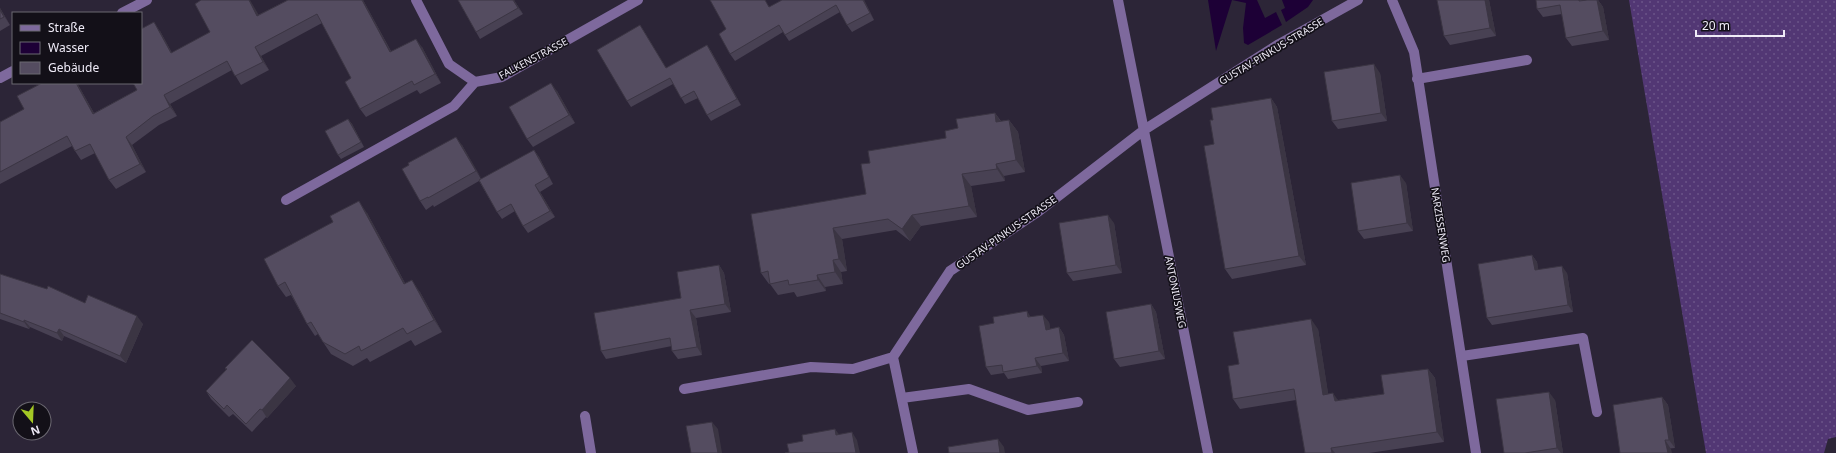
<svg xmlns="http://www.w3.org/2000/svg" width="1836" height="453" font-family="'Noto Sans',sans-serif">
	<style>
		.grass { fill: url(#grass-dots) }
		.water { fill: #1d0036 }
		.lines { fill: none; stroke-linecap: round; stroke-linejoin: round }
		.minor { stroke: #7e699d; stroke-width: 10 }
		.wall { fill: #484153 }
		.shaded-wall { fill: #3b3543 }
		.building { fill: #544c60; stroke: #3b3543 }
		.labels { text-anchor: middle; stroke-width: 3.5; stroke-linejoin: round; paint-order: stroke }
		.street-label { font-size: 10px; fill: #efebf7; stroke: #131018 }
	</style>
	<defs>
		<pattern id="grass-dots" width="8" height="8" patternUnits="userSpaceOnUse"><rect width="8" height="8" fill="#523774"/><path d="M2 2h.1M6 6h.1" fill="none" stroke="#6b5489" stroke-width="1.8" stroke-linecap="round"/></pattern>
	</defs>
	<rect width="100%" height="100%" fill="#2c2537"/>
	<!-- grass -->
	<path class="grass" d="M1629 0H1836V437L1828 439 1824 453H1706Z"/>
	<!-- water -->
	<path class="water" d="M1208 0H1257L1265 18 1276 12 1282 25 1248 45 1244 43 1243 28 1246 3 1232 0 1216 51Z
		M1282 0H1313L1308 7 1286 22 1281 10 1285 8Z"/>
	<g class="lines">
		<!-- minor -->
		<path class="minor" d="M416 0 449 64 475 82 502 77 638 0
			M1118 0 1208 453
			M1392 0 1414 52 1476 453
			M122 13 147 0
			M0 78 13 71
			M1417 79 1527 60
			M286 200 454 106 475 82
			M1462 356 1583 338 1597 412
			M684 389 811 367 853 369 893 357
			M902 398 969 389 1028 410 1078 402
			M585 416 591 453
			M913 453 893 357 950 271 1039 211 1144 130 1279 44 1358 0"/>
	</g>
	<!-- wall -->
	<path class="wall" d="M288 0H363L391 51 422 47 441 83 420 94 417 90 366 117 360 109 351 78 322 23 261 56 269 70 241 85 232 70 170 104 177 116 159 125 132 145 146 172 116 189 109 180 95 153 81 160 75 151 72 146 0 184V122L77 83 94 113 137 90 160 31 172 53 210 32 258 15Z
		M458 0H514L523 14 480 39 476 32Z
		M782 0H864L874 20 852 32 847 25 840 12 789 41 783 32 735 61 730 54Z
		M1489 0 1496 36 1450 45 1444 36Z
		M1536 0H1584V1L1598 0 1603 7 1609 40 1572 46 1566 38 1562 14 1543 17 1537 9Z
		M0 8 10 25 0 31Z
		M640 25 666 68 707 45 711 51 741 105 711 121 707 115 698 98 685 104 673 84 631 107 627 101Z
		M1380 73 1387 121 1338 129 1332 121Z
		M557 91 575 123 533 147 527 139Z
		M1271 98 1277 107 1306 265 1232 279 1225 269 1214 144 1213 120Z
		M995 113 1001 121 1009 120 1018 132 1025 172 1004 176 1005 181 971 186 977 217 921 226 910 241 896 230 842 239 847 271 841 272 843 284 825 287 826 291 797 297 794 292 778 295 770 284H769L761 273 866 194 870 163 946 138 958 128Z
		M348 119 352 124 364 147 341 159 338 155Z
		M462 145 481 179 534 150 539 157 553 184 540 192 555 217 528 233 523 226 515 211 502 219 497 212 479 181 434 207 433 205 426 210 420 201Z
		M1406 183 1413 231 1364 239 1358 231Z
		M367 213 405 283 420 292 442 332 415 346 411 340 370 362 367 358 353 366 331 354 323 342 318 334 315 336 307 324 291 295 286 297 278 286Z
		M1114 223 1122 273 1073 281 1067 273Z
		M1532 255 1537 262 1538 270 1567 273 1573 312 1492 325 1487 318Z
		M719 265 724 273 731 312 696 318 702 355 678 359 672 351V346L606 359 601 351 681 298Z
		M0 274 85 303 143 324 126 363 64 336 62 341 30 327 29 329 0 319Z
		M1151 304 1156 312 1165 359 1120 367 1114 359Z
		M1031 317 1049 322 1050 329 1059 327 1064 335 1069 361 1041 366 1042 373 1008 379 1004 373 991 375 986 367Z
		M1318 329 1328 394 1338 400 1384 394 1428 369 1435 378 1444 442 1369 453H1305L1296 400 1240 409 1233 399 1239 364Z
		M225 368 296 386 267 418 266 417 252 432 233 414 229 417 211 399 206 391 226 370Z
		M1662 397 1668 405 1675 448 1620 453Z
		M1555 400 1563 453H1504Z"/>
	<!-- shaded-wall -->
	<path class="shaded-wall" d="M249 0H250L264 24 257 16Z
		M362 0H363L396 61 390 52Z
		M513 0H514L523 14 518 8Z
		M863 0H864L874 20 870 13Z
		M1485 0H1489L1496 36 1490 28Z
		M1597 0H1598L1603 7 1609 40 1603 31Z
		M0 8 10 25 0 10Z
		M154 22 160 31 177 62 171 53Z
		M640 25 644 31 670 74 666 68Z
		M416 39 422 47 441 83 435 74Z
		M707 45 711 51 741 105 737 99Z
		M255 47 261 56 269 70 263 62Z
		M1374 64 1380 73 1387 121 1381 113Z
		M76 83H77L99 122 93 114Z
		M551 83 557 91 575 123 569 115Z
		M164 95 170 104 177 116 170 107Z
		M1271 98 1277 107 1306 265 1299 256Z
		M995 113 1003 125 996 122Z
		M348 119 352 124 364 147 361 142Z
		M1009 120 1018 132 1025 172 1016 160Z
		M126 137 132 145 146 172 140 164Z
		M456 137 462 145 482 179 476 171Z
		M534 150 539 157 553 184 549 177Z
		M996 164 1004 176 1005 181 997 169Z
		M962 174 971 186 977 217 969 206Z
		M1400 175 1406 183 1413 231 1407 223Z
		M535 185 540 192 555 217 550 211Z
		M359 201 367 213 412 296 404 284Z
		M912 215 921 226 910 241 902 229Z
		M1108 215 1114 223 1122 273 1116 265Z
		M833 228 842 239 847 271 839 259Z
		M1532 255 1537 262 1540 278 1535 270Z
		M833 260 841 272 843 284 835 272Z
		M719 265 724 273 731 312 725 304Z
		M1562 266 1567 273 1573 312 1568 305Z
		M817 275 825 287 826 291 818 280Z
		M412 280 420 292 442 332 434 320Z
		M1151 304 1156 312 1165 359 1159 351Z
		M690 310 696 318 702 355 697 347Z
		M1027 311 1032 319 1028 317Z
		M1043 315 1049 322 1052 338 1046 330Z
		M137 316 143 324 126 363 120 356Z
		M1311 319 1318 329 1330 405 1323 395Z
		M24 320 30 327 29 329 24 322Z
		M1059 327 1064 335 1069 361 1063 353Z
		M59 329 64 336 62 341 57 333Z
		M1035 358 1041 366 1042 373 1037 366Z
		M1428 369 1435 378 1444 442 1437 432Z
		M290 378 296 386 267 418 262 410Z
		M1549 392 1555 400 1563 453H1561L1557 448Z
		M1333 393 1340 403 1335 401Z
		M1662 397 1668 405 1675 448 1669 440Z
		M712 422 718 429 722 453H718Z
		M835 429 841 437 836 435Z
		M852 432 857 440 860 453H856Z
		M998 439 1004 447 1005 453H1000Z
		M1665 440 1671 449 1672 453H1668Z
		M1331 448 1335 453H1332Z"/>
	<!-- building -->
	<path class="building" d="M201 0H249L257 16 288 0H362L390 52 416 39 435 74 414 85 412 81 360 109 345 82 351 78 317 14 255 47 263 62 235 76 227 61 164 95 170 107 153 116 126 137 140 164 109 180 90 144 75 151 67 136 0 172V122L24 109 17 96 42 83H76L93 114 137 90 133 83H141V29L154 22 171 53 210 32 195 4Z
		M458 0H513L518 8 476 32Z
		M710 0H765L769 7 782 0H863L870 13 847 25 836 5 785 35 779 25 730 54 719 34 726 29Z
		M1437 0H1485L1490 28 1444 36Z
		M1536 0H1579V1L1587 0H1597L1603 31 1566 38 1560 5 1537 9Z
		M0 10 4 17 0 19Z
		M640 25 666 68 707 45 737 99 707 115 694 91 681 98 670 78 627 101 597 50Z
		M1374 64 1381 113 1332 121 1324 72Z
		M551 83 569 115 527 139 509 107Z
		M1271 98 1299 256 1225 269 1204 146 1214 144 1210 120H1213L1211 108Z
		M995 113 996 122 1009 120 1016 160 996 164 997 169 962 174 969 206 912 215 902 229 888 219 833 228 839 259 833 260 835 272 817 275 818 280 789 285 788 280 770 284 768 271 761 273 751 214 866 194 861 164 870 163 868 151 946 138 945 131 958 128 956 119Z
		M348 119 361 142 338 155 325 131Z
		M456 137 476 171 428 198V197L420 201 402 169 409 165 408 163Z
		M534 150 549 177 535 185 550 211 523 226 511 204 497 212 479 180Z
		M1400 175 1407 223 1358 231 1351 183Z
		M359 201 404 284 412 280 434 320 407 334 403 328 361 351 359 346 345 354 323 342 311 322 307 324 285 282 278 286 264 259 333 222 330 216Z
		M1108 215 1116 265 1067 273 1059 223Z
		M1532 255 1535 270 1562 266 1568 305 1487 318 1478 264Z
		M719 265 725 304 690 310 697 347 672 351 670 338 601 351 594 313 681 298 677 272Z
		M0 274 47 289 48 286 85 303 88 295 137 316 120 356 59 329 57 333 24 320V322L0 313Z
		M1151 304 1159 351 1114 359 1106 312Z
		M1027 311 1028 317 1043 315 1046 330 1059 327 1063 353 1035 358 1037 366 1003 372 1002 365 986 367 979 326 994 323 993 317Z
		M1311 319 1323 395 1333 393 1335 401 1384 394 1381 375 1428 369 1437 432 1331 448 1332 453H1305L1294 389 1233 399 1228 366 1239 364 1233 332Z
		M252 340 290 378 262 410 260 409 246 424 227 405 224 409 206 391 227 369 225 368Z
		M1549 392 1557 448 1525 453H1504L1496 399Z
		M1662 397 1669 440H1665L1668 453H1620L1613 405Z
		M712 422 718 453H691L686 426Z
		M835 429 836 435 852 432 856 453H785L789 452 787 444 803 441 802 435Z
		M998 439 1000 453H949L948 447Z"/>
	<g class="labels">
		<!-- street labels -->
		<g class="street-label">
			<text transform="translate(1271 51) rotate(-31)" y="4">GUSTAV-PINKUS-STRASSE</text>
			<text transform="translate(533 58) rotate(-28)" y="4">FALKENSTRASSE</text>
			<text transform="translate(1441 225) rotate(81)" y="4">NARZISSENWEG</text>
			<text transform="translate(1006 232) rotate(-35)" y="4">GUSTAV-PINKUS-STRASSE</text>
			<text transform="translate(1176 292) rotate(79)" y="4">ANTONIUSWEG</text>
		</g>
	</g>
	<!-- legend -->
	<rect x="12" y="12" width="130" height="72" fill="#131018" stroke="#6b6871"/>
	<rect x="20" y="25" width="20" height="6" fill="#7e699d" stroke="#6b6871"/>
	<text x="48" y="32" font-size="12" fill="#efebf7">Straße</text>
	<rect x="20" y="42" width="20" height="12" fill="#1d0036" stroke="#6b6871"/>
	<text x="48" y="52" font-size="12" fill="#efebf7">Wasser</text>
	<rect x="20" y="62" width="20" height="12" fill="#544c60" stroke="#6b6871"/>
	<text x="48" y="72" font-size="12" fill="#efebf7">Gebäude</text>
	<!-- north arrow -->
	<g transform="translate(32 421) rotate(161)"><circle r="19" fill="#131018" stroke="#6b6871"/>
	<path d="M0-3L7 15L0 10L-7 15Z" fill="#a4c825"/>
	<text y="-6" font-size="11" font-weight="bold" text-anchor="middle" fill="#efebf7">N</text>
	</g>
	<!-- scale -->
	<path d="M1696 30v6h88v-6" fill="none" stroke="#efebf7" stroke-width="2"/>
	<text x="1702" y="30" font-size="12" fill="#efebf7" stroke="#131018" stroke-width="3" paint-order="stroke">20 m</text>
</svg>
